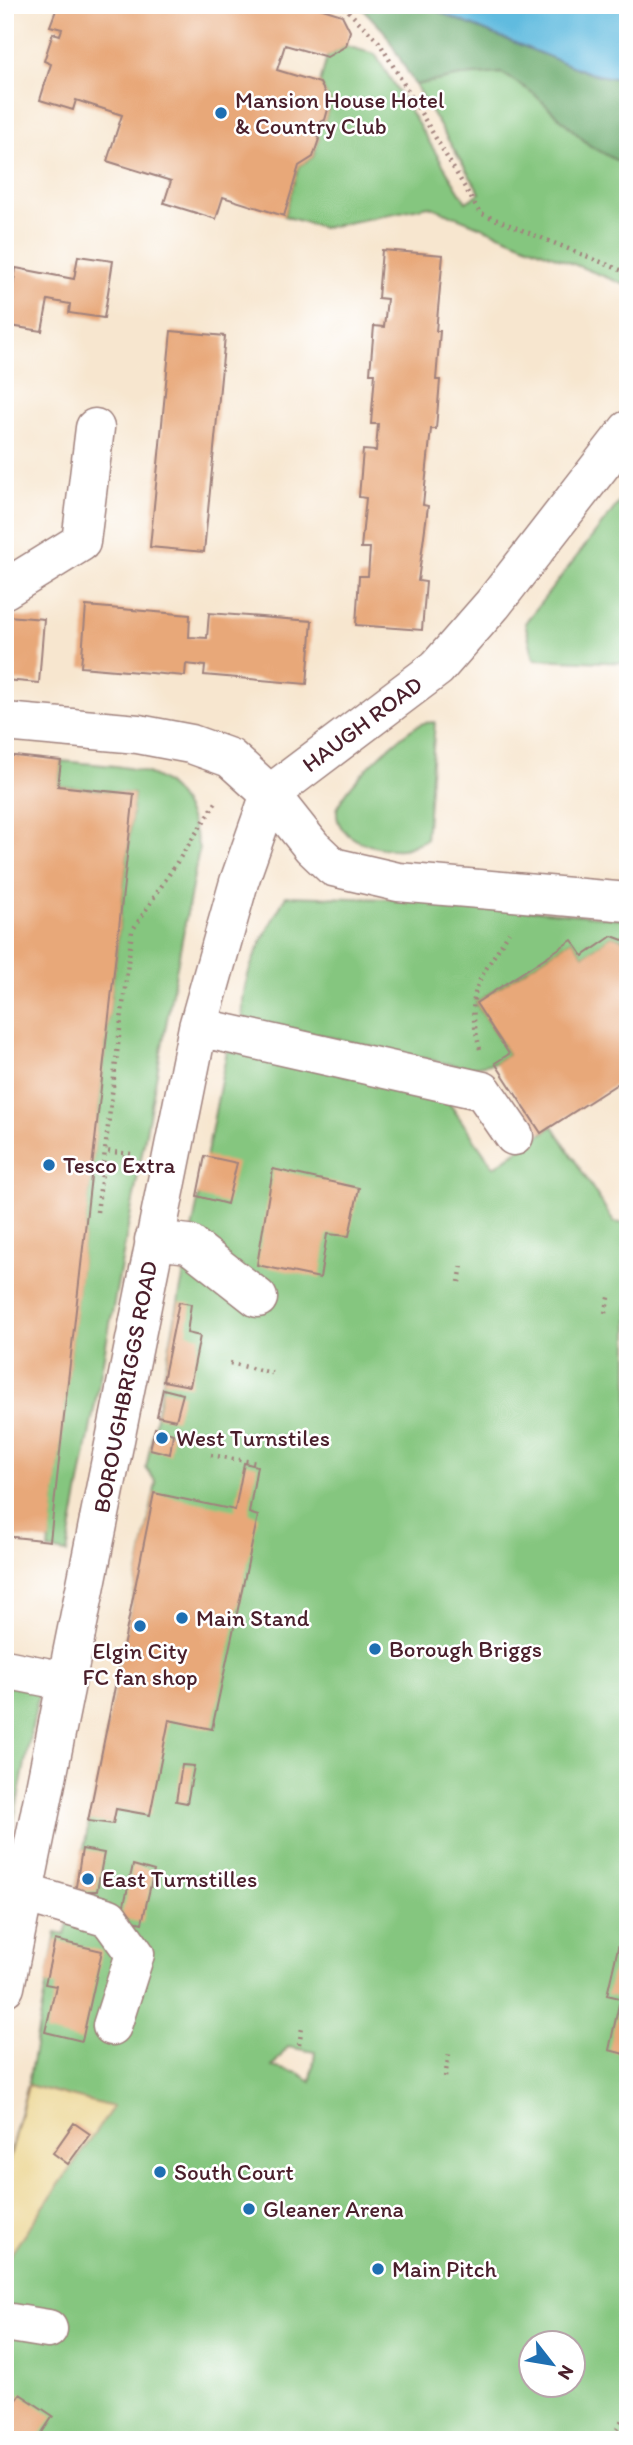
<svg xmlns="http://www.w3.org/2000/svg" width="633" height="2445" font-family="Itim,sans-serif">
	<style>
		.green { fill: #85c67f; stroke: #687255; stroke-width: 2; fill-rule: evenodd }
		.forest { fill: #6cab6e; stroke: #5b654c; stroke-width: 2 }
		.sand { fill: #eeda9e; stroke: #9c7c64; stroke-width: 2 }
		.water { fill: #61bbdf; stroke: #566d85; stroke-width: 2 }
		.building { fill: #e8a879 }
		.lines { fill: none; stroke-linecap: round; stroke-linejoin: round }
		.minor-casing { stroke: #a0827d; stroke-width: 41 }
		.path { stroke: #a0827d; stroke-width: 4.5; stroke-dasharray: 2 5; stroke-linecap: butt }
		.minor { stroke: #fff; stroke-width: 38 }
		.poi-dot { fill: #1f6fb2; stroke: #fff; stroke-width: 2.5 }
		.labels { text-anchor: middle; stroke-width: 5; stroke-linejoin: round; paint-order: stroke }
		.poi-label { font-size: 23px; fill: #4a1f2b; stroke: #fff; text-anchor: start }
		.street-label { font-size: 23px; fill: #4a1f2b; stroke: #fff }
	</style>
	<rect width="100%" height="100%" fill="#fff"/>
	<filter id="ink" filterUnits="userSpaceOnUse"><feTurbulence type="fractalNoise" baseFrequency=".0143" numOctaves="2"/><feDisplacementMap in="SourceGraphic" scale="14" xChannelSelector="R" yChannelSelector="G"/><feConvolveMatrix kernelMatrix="1 2 1 2 8 2 1 2 1" color-interpolation-filters="sRGB"/></filter>
	<filter id="wash" filterUnits="userSpaceOnUse"><feTurbulence type="fractalNoise" baseFrequency=".00686" numOctaves="4" result="noise"/><feDisplacementMap in="SourceGraphic" scale="28" xChannelSelector="R" yChannelSelector="G"/><feGaussianBlur stdDeviation="1.57" result="paint"/><feColorMatrix in="noise" values="0 0 0 0 0 0 0 0 0 0 0 0 0 0 0 0 0 1.4 0 .05"/><feComposite in="paint" operator="in"/></filter>
	<g filter="url(#wash)">
		<rect width="100%" height="100%" fill="#f7e6cf"/>
		<!-- green -->
		<path class="green" d="M346 46 375 54 466 202 480 193 415 85 461 76 502 73 533 93 589 145 628 167V286L429 206 323 228 284 216 299 166 313 157 319 139 312 127 325 120 330 102 320 83 327 57Z
			M628 491V663L534 659 525 623Z
			M435 722 426 840C417 842 409 849 401 849 379 851 335 840 337 811 338 792 406 727 424 723 427 722 431 723 435 722Z
			M61 761C137 769 180 760 199 849L67 1553 48 1550 134 794 58 786Z
			M286 896 421 900 624 919 627 941 612 936 583 956 572 940 476 1003 509 1054 495 1063 467 1068 243 1018C239 974 266 933 286 896Z
			M227 1050 444 1096 494 1167 553 1126 614 1222 628 1224V2440H5V2172L28 2084 56 1933 65 1935 72 1908 154 1493 156 1482 146 1468ZM288 2047 315 2052 311 2081 298 2073 272 2067ZM532 2344H574V2386H532Z
			M5 1685 39 1691 5 1867Z"/>
		<!-- forest -->
		<path class="forest" d="M359 5H422L589 73 628 81V167L589 145 533 93 502 73 461 76 415 85 384 31Z"/>
		<!-- sand -->
		<path class="sand" d="M28 2085 113 2107 10 2255 5 2254V2178Z"/>
		<!-- water -->
		<path class="water" d="M422 5H628V81L589 73Z"/>
		<g id="blocks">
			<!-- building -->
			<path class="building" d="M58 5H310L342 15 350 31 346 46 327 57 285 45 277 70 320 83 330 102 325 120 312 127 319 139 313 157 299 166 284 216 223 197 216 219 164 203 171 181 107 161 122 115 76 100 73 110 40 100 51 64 44 61 53 33 60 35 62 29 50 26Z
				M382 250 443 255 436 331H440L436 380H440L436 429H431L423 505 428 506 418 581 426 582 422 630 356 625 359 576H368L370 548H361L366 498 359 497 363 450 376 451 378 424H371L375 373H370L374 326 384 327 387 299 378 298Z
				M78 256 113 261 104 318 69 313 70 304 48 300 42 331 10 326 5 346V286L13 287 16 268 74 279Z
				M171 331 225 336 204 552 150 547Z
				M86 606 190 615 189 637 207 638 209 613 312 621 307 684 204 675 205 666 186 664 185 676 81 667Z
				M7 616 44 619 39 683 5 680Z
				M5 755 61 761 58 786 134 794 50 1541 5 1536Z
				M612 936 628 942V1077L541 1133 495 1063 509 1054 476 1003 572 940 583 956Z
				M205 1156 237 1163 227 1204 197 1196Z
				M273 1169 359 1188 349 1236 327 1234 320 1278 257 1265Z
				M179 1302 191 1304 187 1333 200 1336 190 1386 163 1381Z
				M163 1389 183 1394 176 1420 157 1416Z
				M155 1428 173 1434 170 1454 150 1449Z
				M244 1463 257 1466 249 1513 258 1516 212 1729 169 1720 150 1815 116 1809 113 1824 88 1821 154 1493 235 1510Z
				M182 1765 194 1766 187 1803 176 1801Z
				M82 1849 104 1853 97 1891H85L83 1901 74 1899Z
				M133 1865 154 1871 142 1923 121 1918Z
				M628 1904V2000L607 1995Z
				M55 1940 102 1951 82 2041 45 2032 56 1986 45 1984Z
				M619 2004 628 2006V2055L609 2050Z
				M74 2123 90 2134 68 2164 53 2153Z
				M20 2394 53 2416 37 2440H5V2415Z"/>
		</g>
	</g>
	<g filter="url(#ink)">
		<use href="#blocks" fill-opacity="0" stroke="#a0827d" stroke-width="2"/>
		<g class="lines">
			<defs>
				<path id="minor" d="M5 589 81 542 95 428
					M5 722 138 734 191 744 230 758 270 794 312 847 333 867 398 882 628 902
					M270 794 437 668 493 604 628 430
					M198 1027 483 1091 514 1136
					M154 1240 189 1244 258 1298
					M5 1669 65 1681
					M24 1893 109 1918 135 1954 112 2026
					M5 1987 198 1027 239 882 270 794
					M5 2322 48 2329"/>
			</defs>
			<!-- minor casing -->
			<use href="#minor" class="minor-casing"/>
			<!-- path -->
			<path class="path" d="M336 5 346 9 379 42 480 213 628 273
				M480 1049C464 988 478 984 509 932
				M131 1154 105 1151 132 931 217 801
				M97 1212 105 1151
				M459 1282 462 1265
				M605 1313 610 1294
				M230 1363 272 1373
				M211 1455 257 1463
				M299 2045 302 2028
				M445 2077 449 2054
				M609 2440 628 2411"/>
			<!-- minor -->
			<use href="#minor" class="minor"/>
		</g>
	</g>
	<!-- markers -->
	<g class="poi-dot">
		<circle cx="221" cy="113" r="7"/>
		<circle cx="49" cy="1165" r="7"/>
		<circle cx="162" cy="1438" r="7"/>
		<circle cx="182" cy="1618" r="7"/>
		<circle cx="140" cy="1626" r="7"/>
		<circle cx="375" cy="1649" r="7"/>
		<circle cx="88" cy="1879" r="7"/>
		<circle cx="160" cy="2172" r="7"/>
		<circle cx="249" cy="2209" r="7"/>
		<circle cx="378" cy="2269" r="7"/>
	</g>
	<g class="labels">
		<!-- poi labels -->
		<g class="poi-label">
			<text x="235" y="108">Mansion House Hotel<tspan x="235" dy="26">&amp; Country Club</tspan></text>
			<text x="63" y="1173">Tesco Extra</text>
			<text x="176" y="1446">West Turnstiles</text>
			<text x="196" y="1626">Main Stand</text>
			<text x="389" y="1657">Borough Briggs</text>
			<text x="140" y="1659" text-anchor="middle">Elgin City<tspan x="140" dy="26">FC fan shop</tspan></text>
			<text x="102" y="1887">East Turnstilles</text>
			<text x="174" y="2180">South Court</text>
			<text x="263" y="2217">Gleaner Arena</text>
			<text x="392" y="2277">Main Pitch</text>
		</g>
		<!-- street labels -->
		<g class="street-label">
			<text transform="translate(362 724) rotate(-37)" y="8">HAUGH ROAD</text>
			<text transform="translate(125 1387) rotate(-79)" y="8">BOROUGHBRIGGS ROAD</text>
		</g>
	</g>
	<!-- margin -->
	<rect width="633" height="2445" fill="none" stroke="#fff" stroke-width="28"/>
	<!-- north arrow -->
	<g transform="translate(552 2364) rotate(121)"><circle r="33" fill="#ffffff" stroke="#b7a5aa" stroke-width="2"/>
	<path d="M0-5L12 26L0 18L-12 26Z" fill="#1f6fb2"/>
	<text y="-10" font-size="19" font-weight="bold" text-anchor="middle" fill="#4a1f2b">N</text>
	</g>
</svg>
